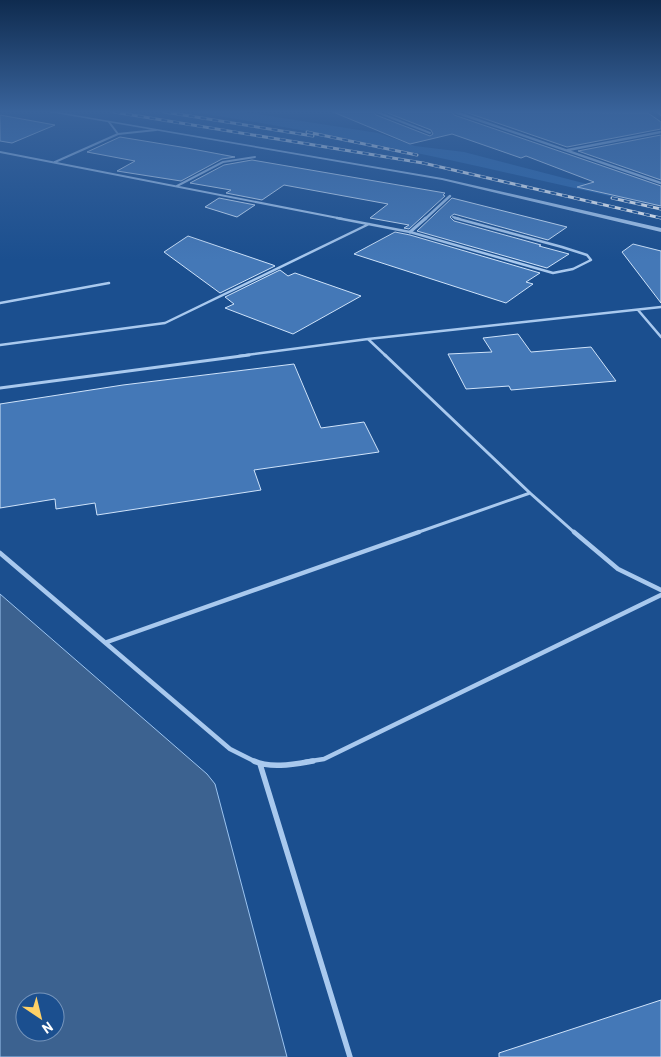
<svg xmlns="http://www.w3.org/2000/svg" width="661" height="1057" font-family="Barlow,sans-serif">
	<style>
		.green { fill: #2e69ad }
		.water { fill: #3c6290; stroke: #9cc4f0; fill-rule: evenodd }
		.building { fill: #4478b7; stroke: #cfe3fa }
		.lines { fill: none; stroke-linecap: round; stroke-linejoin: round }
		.service-far4 { stroke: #a9c9ee; stroke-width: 2 }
		.service-far3 { stroke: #a9c9ee; stroke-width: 2.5 }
		.service-far2 { stroke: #a9c9ee; stroke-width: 3 }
		.service-far1 { stroke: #a9c9ee; stroke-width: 4.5 }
		.service { stroke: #a9c9ee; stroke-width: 5.5 }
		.minor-far1 { stroke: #a9c9ee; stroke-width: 2.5 }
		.minor { stroke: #a9c9ee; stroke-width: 3 }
		.tertiary { fill: #a9c9ee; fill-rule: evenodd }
		.rail-casing { stroke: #fff; stroke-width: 3 }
		.rail { stroke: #1b4f8f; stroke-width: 2; stroke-dasharray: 6; stroke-linecap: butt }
	</style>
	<rect width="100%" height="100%" fill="#1b4f8f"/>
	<!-- green -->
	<path class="green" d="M193 112H244L378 133 415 146 464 152 587 184 578 187 661 208C505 172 351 136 193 112Z"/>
	<!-- water -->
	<path class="water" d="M0 594 207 774 215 784 287 1057H0ZM25 1002H55V1032H25Z"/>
	<!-- building -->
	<path class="building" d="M333 112H374L376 115 430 136 433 134 431 130 385 112H452L454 115 661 186V206L577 187 594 182 526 156 521 158 452 134 410 144Z
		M465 112 648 113 661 122V129L567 147Z
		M0 115 55 125 12 143 0 141Z
		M661 135V180L578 151Z
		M120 137 187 148 235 157 222 159 181 181 117 171 135 161 87 152Z
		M252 160 445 193 443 195 445 196 409 229 404 228 409 225 370 218 388 204 284 185 262 200 226 193 231 190 190 183 224 165Z
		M219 198 255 205 237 217 205 207Z
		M452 198 567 227 548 240 454 214 450 217 454 221 541 245 539 246 569 254 547 268 417 231Z
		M395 232 410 235 540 273 526 282 533 284 506 303 354 254Z
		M188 236 273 265 275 266 220 293 164 252Z
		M633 244 661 251V303L622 252Z
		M280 270 288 276 295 273 361 296 293 334 225 308 234 304 225 297Z
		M518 334 531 352 591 347 616 381 511 390 509 386 466 389 448 354 492 352 483 338Z
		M294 364 321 428 364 422 379 452 254 470 261 490 97 515 95 503 56 509 55 499 0 508V404L123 385Z
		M661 1000V1057H499V1053Z"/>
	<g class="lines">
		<!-- service-far4 -->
		<path class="service-far4" d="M377 112 430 133
			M109 122 118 134 156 130
			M0 152 343 219
			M55 162 118 134
			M177 186 223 162 255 157
			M453 217 460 219"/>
		<!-- service-far3 -->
		<path class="service-far3" d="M337 218 410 232 553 273 573 269 591 260 587 255 562 247 455 218
			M0 303 109 283
			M638 310 661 337
			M368 339 386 356
			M0 345 165 323 369 224
			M239 356 368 339 661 307"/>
		<!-- service-far2 -->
		<path class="service-far2" d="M385 355 530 493 575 533
			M0 388 249 355
			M416 533 530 493"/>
		<!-- service-far1 -->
		<path class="service-far1" d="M574 532 618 569 661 590
			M0 553 230 749 256 762
			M107 642 419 532
			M305 762 324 759 661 595"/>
		<!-- service -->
		<path class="service" d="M254 761C271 769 295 764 313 761
			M260 764 350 1057"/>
		<!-- minor-far1 -->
		<path class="minor-far1" d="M455 112 661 183
			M658 112 661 115
			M568 150 661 132
			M425 219 450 196"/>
		<!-- minor -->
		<path class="minor" d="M410 232 426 218"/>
		<!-- tertiary -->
		<path class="tertiary" d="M49 112H58L442 178 661 228V232L442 180Z"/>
		<defs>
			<path id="rail" d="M114 112 423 163 661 218
				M165 112 313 136
				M307 132 417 155
				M612 198 661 209"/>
		</defs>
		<!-- rail casing -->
		<use href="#rail" class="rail-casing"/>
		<!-- rail -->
		<use href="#rail" class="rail"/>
	</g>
	<!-- sky -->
	<linearGradient id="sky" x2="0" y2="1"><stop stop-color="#0f2b4f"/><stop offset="0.43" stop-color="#39639b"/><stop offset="1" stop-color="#39639b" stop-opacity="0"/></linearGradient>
	<rect width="661" height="260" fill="url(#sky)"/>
	<!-- north arrow -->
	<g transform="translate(40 1017) rotate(145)"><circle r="24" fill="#1b4f8f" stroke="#7695bc"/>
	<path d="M0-4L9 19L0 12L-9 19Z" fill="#ffd166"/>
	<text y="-8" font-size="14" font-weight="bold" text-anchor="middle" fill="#ffffff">N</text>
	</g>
</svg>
